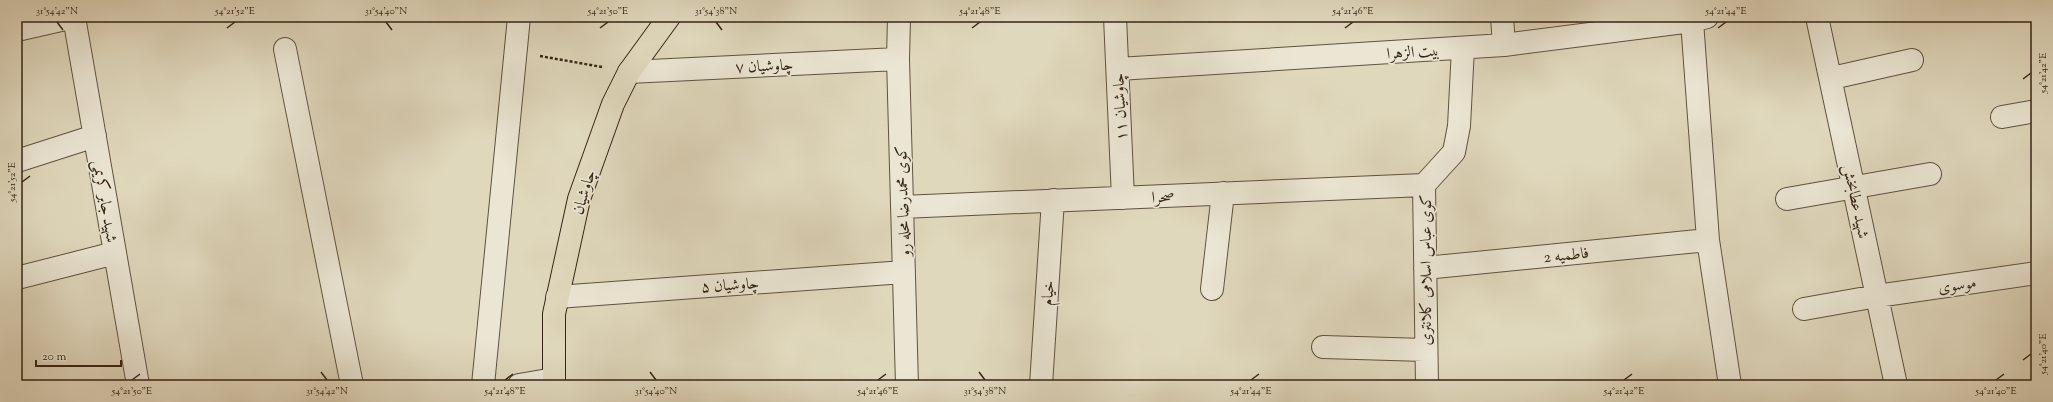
<svg xmlns="http://www.w3.org/2000/svg" width="2053" height="402" font-family="'Sorts Mill Goudy',Amiri,serif">
	<style>
		.lines { fill: none; stroke-linecap: round; stroke-linejoin: round }
		.minor-casing { stroke: #5f523e; stroke-width: 24 }
		.major-casing { stroke: #342514; stroke-width: 24 }
		.path { stroke: #342514; stroke-width: 2.5; stroke-dasharray: 3 2; stroke-linecap: butt }
		.minor { stroke: #ebe6d4; stroke-width: 22 }
		.major { stroke: #e0d8bd; stroke-width: 22 }
		.ticks { fill: none; stroke: #342514; stroke-width: 1.5 }
		.labels { text-anchor: middle; stroke-width: 3.5; stroke-linejoin: round; paint-order: stroke }
		.street-label { font-size: 16px; fill: #342514; stroke: #ebe6d4 }
		.neatline { fill: none; stroke: #342514; stroke-width: 1.5 }
		.ticks-label { font-size: 10px; text-anchor: middle; fill: #342514 }
	</style>
	<rect width="100%" height="100%" fill="#e0d8bd"/>
	<filter id="stains"><feTurbulence type="fractalNoise" baseFrequency=".005" numOctaves="4"/><feColorMatrix values="0 0 0 0 .2 0 0 0 0 .09 0 0 0 0 .02 0 0 0 .5 -.17"/></filter>
	<radialGradient id="worn" r=".72"><stop offset=".6" stop-color="#630" stop-opacity="0"/><stop offset="1" stop-color="#630" stop-opacity=".3"/></radialGradient>
	<g class="lines">
		<defs>
			<path id="minor" d="M74 17 138 385
				M899 17 898 59 907 385
				M1115 17 1123 198
				M1502 17 1504 45
				M1817 17 1896 385
				M1692 21 1708 240 1730 385
				M17 30 74 17
				M285 49 352 385
				M1118 69 1504 45 1692 21 1707 17
				M629 72 898 59
				M1832 78 1912 60
				M2002 117 2036 111
				M17 161 95 136
				M1787 199 1930 174
				M902 207 1424 185
				M1425 268 1708 240
				M17 278 115 253
				M1212 289 1223 193
				M557 297 904 272
				M1804 309 1877 296 2036 273
				M1323 347 1425 350
				M483 385 519 17
				M519 385 554 379
				M1041 385 1053 200
				M1427 385 1424 185 1454 152 1459 126 1463 48"/>
			<path id="major" d="M554 385V314L579 199 613 104 629 72 669 17"/>
		</defs>
		<!-- minor casing -->
		<use href="#minor" class="minor-casing"/>
		<!-- major casing -->
		<use href="#major" class="major-casing"/>
		<!-- path -->
		<path class="path" d="M540 56 602 67"/>
		<!-- minor -->
		<use href="#minor" class="minor"/>
		<!-- major -->
		<use href="#major" class="major"/>
	</g>
	<!-- ticks -->
	<path class="ticks" d="M57 22 63 30M386 22 392 30M716 22 722 30M227 28 235 22M600 28 608 22M972 28 980 22M1345 28 1353 22M1718 28 1726 22M2023 79 2031 73M22 182 30 176M2023 360 2031 354M321 372 327 380M650 372 656 380M979 372 985 380M132 380 140 374M505 380 513 374M878 380 886 374M1251 380 1259 374M1624 380 1632 374M1996 380 2004 374"/>
	<g class="labels">
		<!-- street labels -->
		<g class="street-label">
			<text transform="translate(1413 51) rotate(-4)" y="6">بیت الزهرا</text>
			<text transform="translate(764 65) rotate(-3)" y="6">چاوشیان ۷</text>
			<text transform="translate(1119 107) rotate(-93)" y="6">چاوشیان ۱۱</text>
			<text transform="translate(583 192) rotate(-73)" y="6">چاوشیان</text>
			<text transform="translate(1163 196) rotate(-2)" y="6">صحرا</text>
			<text transform="translate(106 201) rotate(80)" y="6">شهید جابر کریمی</text>
			<text transform="translate(902 201) rotate(-92)" y="6">کوی محمدرضا محله رو</text>
			<text transform="translate(1857 201) rotate(78)" y="6">شهید عطابخش</text>
			<text transform="translate(1566 254) rotate(-6)" y="6">فاطمیه 2</text>
			<text transform="translate(1425 270) rotate(-90)" y="6">کوی عباس اسلامی کلانتری</text>
			<text transform="translate(730 284) rotate(-4)" y="6">چاوشیان ۵</text>
			<text transform="translate(1957 284) rotate(-8)" y="6">موسوی</text>
			<text transform="translate(1047 293) rotate(-86)" y="6">خیام</text>
		</g>
	</g>
	<!-- margin -->
	<rect width="2053" height="402" fill="none" stroke="#e0d8bd" stroke-width="44"/>
	<!-- scale -->
	<path d="M36 360v6h85v-6" fill="none" stroke="#342514" stroke-width="2"/>
	<text x="42" y="360" font-size="12" fill="#342514" stroke="#ebe6d4" stroke-width="3" paint-order="stroke">20 m</text>
	<rect x="22" y="22" width="2009" height="358" class="neatline"/>
	<g class="ticks-label">
		<text x="57" y="14">31°54'42"N</text>
		<text x="235" y="14">54°21'52"E</text>
		<text x="386" y="14">31°54'40"N</text>
		<text x="608" y="14">54°21'50"E</text>
		<text x="716" y="14">31°54'38"N</text>
		<text x="980" y="14">54°21'48"E</text>
		<text x="1353" y="14">54°21'46"E</text>
		<text x="1726" y="14">54°21'44"E</text>
		<text transform="translate(2042 73) rotate(-90)" y="4">54°21'42"E</text>
		<text transform="translate(11 182) rotate(-90)" y="4">54°21'52"E</text>
		<text transform="translate(2042 354) rotate(-90)" y="4">54°21'40"E</text>
		<text x="132" y="394">54°21'50"E</text>
		<text x="327" y="394">31°54'42"N</text>
		<text x="505" y="394">54°21'48"E</text>
		<text x="656" y="394">31°54'40"N</text>
		<text x="878" y="394">54°21'46"E</text>
		<text x="985" y="394">31°54'38"N</text>
		<text x="1251" y="394">54°21'44"E</text>
		<text x="1624" y="394">54°21'42"E</text>
		<text x="1996" y="394">54°21'40"E</text>
	</g>
	<rect width="100%" height="100%" filter="url(#stains)"/>
	<rect width="100%" height="100%" fill="url(#worn)"/>
</svg>
